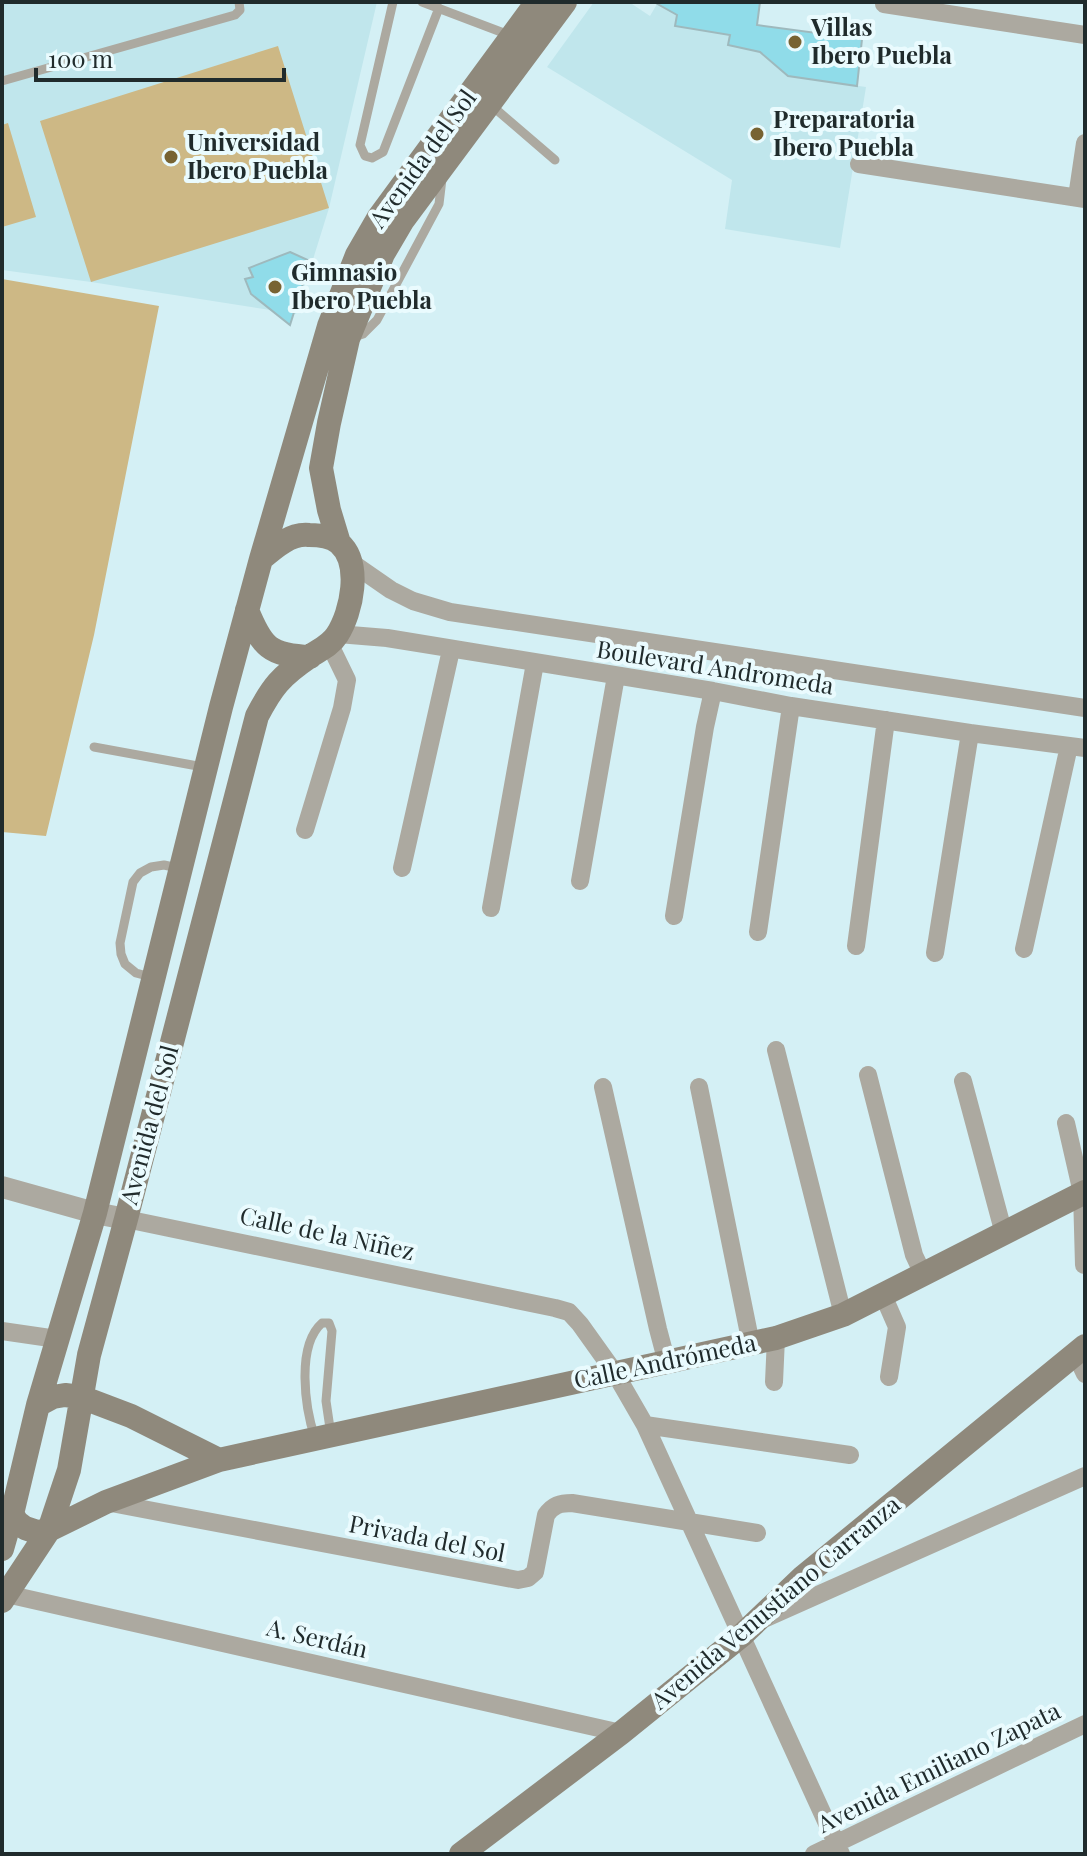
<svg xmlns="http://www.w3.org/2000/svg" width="1087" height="1856" font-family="'Playfair Display',serif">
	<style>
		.built { fill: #c0e6ec }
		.green { fill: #cdb885 }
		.building { fill: #90dce9; stroke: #9eb9bd; stroke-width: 2 }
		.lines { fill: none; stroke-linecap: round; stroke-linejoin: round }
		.service { stroke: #aca9a0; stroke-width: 9 }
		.minor { stroke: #aca9a0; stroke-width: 18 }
		.tertiary { stroke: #aca9a0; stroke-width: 22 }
		.secondary { stroke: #8f897c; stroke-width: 24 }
		.poi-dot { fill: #776332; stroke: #eafbfe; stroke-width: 3 }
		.labels { text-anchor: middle; stroke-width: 8; stroke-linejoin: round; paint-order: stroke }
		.poi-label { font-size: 24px; font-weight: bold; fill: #202b2c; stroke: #eafbfe; text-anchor: start }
		.street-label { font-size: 24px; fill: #202b2c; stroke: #eafbfe }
	</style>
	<rect width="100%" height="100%" fill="#d4f0f5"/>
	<!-- built -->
	<path class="built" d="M2 2H377L329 208 296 314 91 282 2 270Z
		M594 2H629L650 16 657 4 677 15 676 26 730 35 728 45 760 52 788 76 866 87 840 248 725 229 732 180 547 67Z"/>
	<!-- green -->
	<path class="green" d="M278 46 329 208 91 282 40 121Z
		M8 123 36 217 2 227V125Z
		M2 279 159 306 94 635 46 836 2 832Z"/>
	<!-- building -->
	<path class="building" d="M654 2H760L757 25 862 39 857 86 788 76 760 52 728 45 730 35 675 26 677 15Z
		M290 252 310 261 290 325 251 294 245 279 253 277 249 268Z"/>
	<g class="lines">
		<!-- service -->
		<path class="service" d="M393 2 360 145 365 156 372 158 383 152 439 8
			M422 2 509 35
			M2 81 235 15 240 10 239 2
			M491 105 555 160
			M351 338 363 334 377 320 439 204 442 179
			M94 747 203 767
			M151 977 136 973 125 964 121 954 120 943 133 882 140 873 151 867 164 865 178 868
			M315 1438C305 1408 296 1346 322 1323H329L332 1331 326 1401 331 1435"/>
		<!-- minor -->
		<path class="minor" d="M884 4 1085 35
			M859 164 1085 199
			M1077 197 1085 143
			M352 563 391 590 413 601 450 612 1085 708
			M338 634 387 638 713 691 791 706 970 733 1085 748
			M305 830 342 708 347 680 330 645
			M402 868 451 650
			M580 881 616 676
			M491 908 535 663
			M674 916 705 727 713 691
			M758 932 791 706
			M856 946 886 720
			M1024 949 1069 746
			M935 953 970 733
			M776 1050 843 1315
			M868 1075 914 1255 923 1274
			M963 1081 1004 1234
			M603 1087 658 1329 667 1363
			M699 1087 751 1344
			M1066 1123 1082 1193 1084 1265
			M126 1219 555 1308 569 1312 580 1324 615 1373 645 1425 841 1854
			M883 1295 897 1327 889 1377
			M2 1331 57 1339
			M1075 1353 1085 1374
			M774 1382 776 1338
			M645 1425 850 1455
			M106 1502 518 1580 528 1578 535 1572 546 1515C553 1505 560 1503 572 1503L757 1533
			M2 1593 621 1733
			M766 1618 1085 1476
			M814 1854 1085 1724"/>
		<!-- tertiary -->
		<path class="tertiary" d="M2 1187 95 1213 126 1219"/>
		<!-- secondary -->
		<path class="secondary" d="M339 543 329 510 321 468 329 423 348 339 383 254 403 220 565 2
			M247 610C262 647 269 655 310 657
			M38 1405 53 1397 65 1395 81 1397 131 1416 219 1460
			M12 1514 17 1522 25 1528 37 1532 49 1530 106 1502 219 1460 776 1338 843 1315 1085 1192
			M2 1549 12 1514 38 1405 95 1213 221 707 261 559 329 326 357 255 379 217 537 2
			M2 1601 49 1530 69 1470 89 1355 126 1219 257 716C272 687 281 676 309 657 319 650 330 646 337 635 352 612 362 563 339 543 331 536 319 535 309 535 291 533 275 547 261 559
			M461 1854 621 1733 741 1636 803 1577 1085 1346"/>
	</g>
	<!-- markers -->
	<g class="poi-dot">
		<circle cx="795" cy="42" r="8"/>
		<circle cx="757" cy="134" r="8"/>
		<circle cx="171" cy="157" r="8"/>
		<circle cx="275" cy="287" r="8"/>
	</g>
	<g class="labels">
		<!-- poi labels -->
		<g class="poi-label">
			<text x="811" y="36">Villas<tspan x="811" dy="28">Ibero Puebla</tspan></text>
			<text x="773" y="128">Preparatoria<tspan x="773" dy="28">Ibero Puebla</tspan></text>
			<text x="187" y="151">Universidad<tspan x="187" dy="28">Ibero Puebla</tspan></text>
			<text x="291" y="281">Gimnasio<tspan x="291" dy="28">Ibero Puebla</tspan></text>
		</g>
		<!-- street labels -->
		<g class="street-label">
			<text transform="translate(423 159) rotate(-54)" y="8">Avenida del Sol</text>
			<text transform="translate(715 668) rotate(9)" y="8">Boulevard Andromeda</text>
			<text transform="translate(150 1125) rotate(-75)" y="8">Avenida del Sol</text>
			<text transform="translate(327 1234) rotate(12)" y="8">Calle de la Niñez</text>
			<text transform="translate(665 1362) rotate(-12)" y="8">Calle Andrómeda</text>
			<text transform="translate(427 1539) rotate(11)" y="8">Privada del Sol</text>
			<text transform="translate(776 1603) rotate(-40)" y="8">Avenida Venustiano Carranza</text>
			<text transform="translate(317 1639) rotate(13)" y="8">A. Serdán</text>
			<text transform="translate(939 1768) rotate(-26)" y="8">Avenida Emiliano Zapata</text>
		</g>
	</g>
	<!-- border -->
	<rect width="1087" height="1856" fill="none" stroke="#202b2c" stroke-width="8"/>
	<!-- scale -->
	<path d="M36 68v12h248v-12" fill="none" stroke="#202b2c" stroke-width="4"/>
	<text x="48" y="68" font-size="24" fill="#202b2c" stroke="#eafbfe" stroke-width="6" paint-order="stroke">100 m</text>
</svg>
